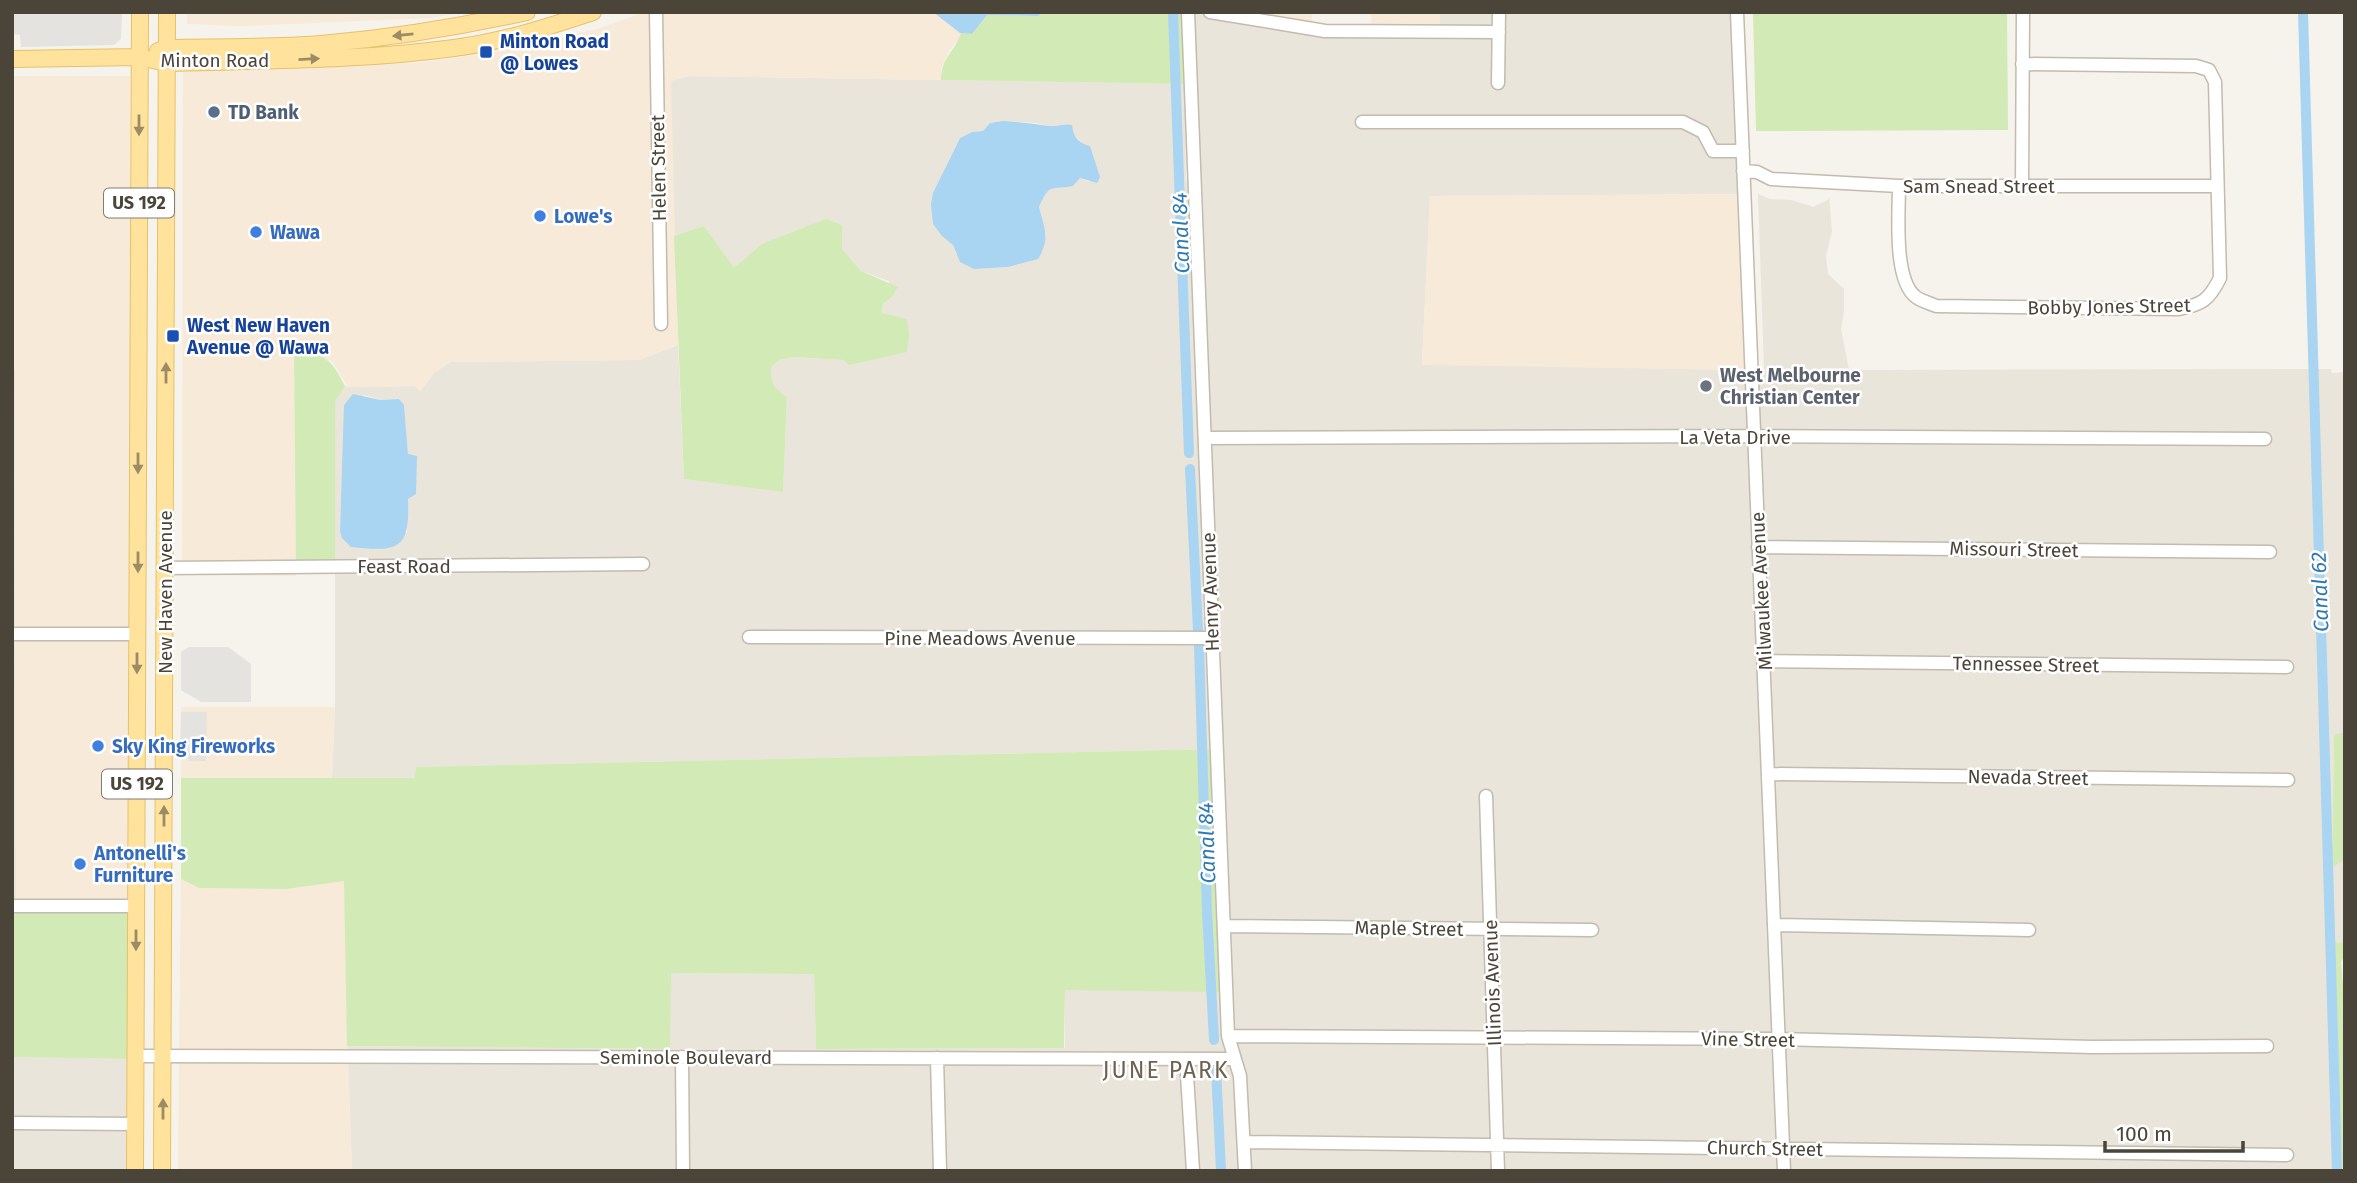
<svg xmlns="http://www.w3.org/2000/svg" width="2357" height="1183" font-family="'Fira Sans',sans-serif">
	<style>
		.residential { fill: #eae5da; fill-rule: evenodd }
		.commercial { fill: #f7ead8 }
		.green { fill: #d2eab5 }
		.parking { fill: #e5e3e0 }
		.water { fill: #a9d4f2 }
		.lines { fill: none; stroke-linecap: round; stroke-linejoin: round }
		.canal { stroke: #a9d4f2; stroke-width: 10 }
		.minor-casing { stroke: #c2bbae; stroke-width: 15 }
		.major-casing { stroke: #e6c16a; stroke-width: 18 }
		.minor { stroke: #fff; stroke-width: 12 }
		.major { stroke: #ffe39c; stroke-width: 16 }
		.oneway { fill: #9c8c66 }
		.transit-dot { fill: #1a4fb4; stroke: #fff; stroke-width: 2.5 }
		.service-dot { fill: #5c6f8a; stroke: #fff; stroke-width: 2.5 }
		.shop-dot { fill: #3f7fe0; stroke: #fff; stroke-width: 2.5 }
		.worship-dot { fill: #6b7280; stroke: #fff; stroke-width: 2.5 }
		.labels { text-anchor: middle; stroke-width: 5; stroke-linejoin: round; paint-order: stroke }
		.shield { fill: #fff; stroke: #817c74; stroke-width: 2 }
		.shield-label { font-size: 18px; font-weight: bold; fill: #4b4439 }
		.transit-label { font-size: 19px; font-weight: bold; fill: #164399; stroke: #fff; text-anchor: start }
		.street-label { font-size: 19px; fill: #4b4439; stroke: #fff }
		.service-label { font-size: 19px; font-weight: bold; fill: #4e5e75; stroke: #fff; text-anchor: start }
		.shop-label { font-size: 19px; font-weight: bold; fill: #366cbe; stroke: #fff; text-anchor: start }
		.worship-label { font-size: 19px; font-weight: bold; fill: #5b616d; stroke: #fff; text-anchor: start }
		.water-label { font-size: 21px; font-style: italic; fill: #2e7ab2; stroke: #fff }
		.quarter-label { font-size: 23px; letter-spacing: 2px; fill: #6e6250; stroke: #fff }
	</style>
	<rect width="100%" height="100%" fill="#f6f3ec"/>
	<!-- residential -->
	<path class="residential" d="M1193 12H1248L1312 25 1371 26 1440 25V12H1732L1739 194 1430 196 1422 364 1746 370 1773 1034 1233 1031Z
		M689 76 1185 84 1186 181 1189 182 1212 749 416 767V778H332L335 707V402L345 386 348 387 415 386 420 391 434 373 450 362 639 360 678 345 684 479 783 490 787 397 776 390 770 377 772 366 780 360 795 357 844 360 905 319 882 314 883 304 891 298 889 281 861 271 842 249V225L762 244 734 269 704 226 674 236 670 81ZM1003 121 1036 123 1053 127 1065 124 1077 141 1090 146 1092 154 1090 182 1080 178 1068 187 1052 188 1047 190 1039 207 1046 236 1008 267 974 269 956 254 953 245 942 236 945 168 960 138 972 132 983 131 990 123ZM364 395 380 400 399 399 404 406 408 455 407 533 340 531 342 476Z
		M1758 194 1770 199 1792 200 1813 207 1828 200 1829 197 1832 231 1826 256 1828 274 1844 289V312L1841 329 1849 370 2331 369 2332 373 2345 372V732L2334 736 2332 867 2345 859V942L2326 943 2333 1171H1789L1757 370 1764 369Z
		M12 369H15L16 915H12Z
		M1217 870 1228 1054 348 1052 347 1046 670 1049V973H672L814 974 816 1049 1065 1048V990Z
		M1235 1040 1773 1043 1778 1171H352L348 1061 1241 1059Z
		M12 1057 130 1059V1171H12Z"/>
	<!-- commercial -->
	<path class="commercial" d="M187 12H299L306 14 468 12 430 18 241 26 187 24Z
		M645 12H933L961 33V37L949 50 941 69V80L689 76 671 81 678 345 639 360 451 362 434 373 420 392 415 386 348 387 332 361 294 351 296 576 182 575 183 70 418 63 496 52 597 29Z
		M1248 12H1312V25Z
		M1371 12H1440V25L1371 26Z
		M12 76H130V913H16L15 370 12 369Z
		M1739 194 1746 370 1422 365 1430 196Z
		M181 707H335L332 778H181Z
		M181 879 199 888 286 889 344 880 348 1052H179Z
		M179 1061H348L352 1171H178Z"/>
	<!-- green -->
	<path class="green" d="M1043 12H1182L1185 84 941 80C941 57 955 52 961 33L972 34 987 15 1038 16Z
		M1753 12H2007L2008 130 1756 131Z
		M826 219 842 225V249L861 271 898 287 891 298 883 304 882 313 907 319 909 334 907 352 849 365 844 360 795 357 780 360 772 366C769 381 774 389 787 397L783 492 684 479 674 236 704 226 734 268 762 244Z
		M294 351C327 356 329 356 345 386L335 402V574H296Z
		M2345 732V859L2332 868 2334 735Z
		M1212 749 1220 992 1065 990 1064 1048 816 1049 814 974 671 973 670 1049 347 1046 344 881 286 889 199 888 181 879V778H415L416 767Z
		M16 913H130V1059L12 1057V915Z
		M2345 942V955L2341 962 2345 1008V1171H2333L2326 943Z"/>
	<!-- parking -->
	<path class="parking" d="M12 12H122L121 39 114 45 21 47 20 35 12 34Z
		M189 647H228L251 664V702H201L181 690V652Z
		M181 712H207L206 761H188V751L180 750Z"/>
	<!-- water -->
	<path class="water" d="M933 12H1043L1038 16 987 15 972 34 960 33Z
		M1003 121C1019 122 1034 124 1049 126 1057 127 1064 123 1072 125 1074 138 1077 142 1090 146L1100 177 1097 183 1080 178 1073 186C1050 191 1051 181 1039 207 1044 228 1051 238 1038 259L1008 267 974 269 960 262 953 245 942 236 933 224 931 204 933 193 960 138 972 132 983 131 990 123Z
		M353 394 380 400 399 399 404 405 408 454 417 456 416 494 408 499C410 550 399 552 351 547L342 538 340 531 344 405Z"/>
	<g class="lines">
		<!-- canal -->
		<path class="canal" d="M1173 12 1189 453
			M2303 12 2337 1171
			M1190 469 1198 630
			M1199 645 1207 911 1214 1040
			M1216 1068 1221 1171"/>
		<defs>
			<path id="minor" d="M656 12 661 324
				M1188 12 1228 1036 1240 1076 1245 1171
				M1210 12 1325 31 1499 32
				M1737 12 1784 1171
				M1498 83 1499 12
				M1362 122H1683L1703 132 1713 151H1743
				M1743 171 1757 172 1771 179 1899 186H2217
				M1899 186C1899 212 1893 280 1916 297 1921 301 1930 303 1936 306L2178 309C2202 305 2209 300 2220 278L2215 82 2209 70 2196 66 2022 64
				M2022 186 2023 12
				M1205 438 1754 436 2265 439
				M1758 547 2270 552
				M165 568 643 564
				M12 634H137
				M749 637 1212 638
				M1764 661 2287 667
				M1768 774 2288 780
				M1486 796 1498 1171
				M12 906H136
				M1774 925 2029 930
				M1225 926 1592 930
				M1228 1036 1778 1039 2092 1047 2267 1046
				M136 1056 1235 1059
				M682 1057 683 1171
				M937 1058 940 1171
				M1186 1059 1193 1171
				M12 1123 136 1124
				M1244 1142 2287 1155"/>
			<path id="major" d="M158 51 167 48C218 47 270 48 321 44 391 38 459 27 527 12
				M12 59 139 57 167 63C262 60 359 61 454 48 501 42 548 27 593 12
				M135 1171 140 12
				M162 1171 167 12"/>
		</defs>
		<!-- minor casing -->
		<use href="#minor" class="minor-casing"/>
		<!-- major casing -->
		<use href="#major" class="major-casing"/>
		<!-- minor -->
		<use href="#minor" class="minor"/>
		<!-- major -->
		<use href="#major" class="major"/>
	</g>
	<!-- one-way arrows -->
	<defs><path id="oneway-solid" d="M-6-.8H1V-3.2L6.5 0L1 3.2V.8H-6Z" transform="scale(1.75)"/></defs>
	<g class="oneway">
		<use href="#oneway-solid" transform="translate(403 35) rotate(174)"/>
		<use href="#oneway-solid" transform="translate(309 59) rotate(-3)"/>
		<use href="#oneway-solid" transform="translate(139 125) rotate(90)"/>
		<use href="#oneway-solid" transform="translate(166 373) rotate(-90)"/>
		<use href="#oneway-solid" transform="translate(138 463) rotate(90)"/>
		<use href="#oneway-solid" transform="translate(138 562) rotate(90)"/>
		<use href="#oneway-solid" transform="translate(137 663) rotate(90)"/>
		<use href="#oneway-solid" transform="translate(164 816) rotate(-90)"/>
		<use href="#oneway-solid" transform="translate(136 940) rotate(90)"/>
		<use href="#oneway-solid" transform="translate(163 1109) rotate(-90)"/>
	</g>
	<!-- markers -->
	<g class="transit-dot">
		<rect x="479" y="45" width="14" height="14" rx="3.5"/>
		<rect x="166" y="329" width="14" height="14" rx="3.5"/>
	</g>
	<circle class="service-dot" cx="214" cy="112" r="7"/>
	<g class="shop-dot">
		<circle cx="540" cy="216" r="7"/>
		<circle cx="256" cy="232" r="7"/>
		<circle cx="98" cy="746" r="7"/>
		<circle cx="80" cy="864" r="7"/>
	</g>
	<circle class="worship-dot" cx="1706" cy="386" r="7"/>
	<g class="labels">
		<!-- shield labels -->
		<g class="shield">
			<rect x="104" y="188.5" width="70" height="29" rx="5"/>
			<rect x="102" y="769.5" width="70" height="29" rx="5"/>
		</g>
		<g class="shield-label">
			<text x="139" y="209">US 192</text>
			<text x="137" y="790">US 192</text>
		</g>
		<!-- transit labels -->
		<g class="transit-label">
			<text x="500" y="48">Minton Road<tspan x="500" dy="22">@ Lowes</tspan></text>
			<text x="187" y="332">West New Haven<tspan x="187" dy="22">Avenue @ Wawa</tspan></text>
		</g>
		<!-- street labels -->
		<g class="street-label">
			<text x="215" y="67">Minton Road</text>
			<text transform="translate(658 168) rotate(-91)" y="7">Helen Street</text>
			<text x="1979" y="193">Sam Snead Street</text>
			<text transform="translate(2109 306) rotate(-1)" y="7">Bobby Jones Street</text>
			<text x="1735" y="444">La Veta Drive</text>
			<text transform="translate(2014 549) rotate(1)" y="7">Missouri Street</text>
			<text x="404" y="573">Feast Road</text>
			<text transform="translate(1761 591) rotate(-93)" y="7">Milwaukee Avenue</text>
			<text transform="translate(165 592) rotate(-90)" y="7">New Haven Avenue</text>
			<text transform="translate(1210 592) rotate(-92)" y="7">Henry Avenue</text>
			<text x="980" y="645">Pine Meadows Avenue</text>
			<text transform="translate(2026 664) rotate(1)" y="7">Tennessee Street</text>
			<text transform="translate(2028 777) rotate(1)" y="7">Nevada Street</text>
			<text transform="translate(1409 928) rotate(1)" y="7">Maple Street</text>
			<text transform="translate(1492 983) rotate(-92)" y="7">Illinois Avenue</text>
			<text transform="translate(1748 1039) rotate(1)" y="7">Vine Street</text>
			<text x="686" y="1064">Seminole Boulevard</text>
			<text transform="translate(1765 1148) rotate(1)" y="7">Church Street</text>
		</g>
		<!-- service labels -->
		<g class="service-label">
			<text x="228" y="119">TD Bank</text>
		</g>
		<!-- shop labels -->
		<g class="shop-label">
			<text x="554" y="223">Lowe's</text>
			<text x="270" y="239">Wawa</text>
			<text x="112" y="753">Sky King Fireworks</text>
			<text x="94" y="860">Antonelli's<tspan x="94" dy="22">Furniture</tspan></text>
		</g>
		<!-- worship labels -->
		<g class="worship-label">
			<text x="1720" y="382">West Melbourne<tspan x="1720" dy="22">Christian Center</tspan></text>
		</g>
		<!-- water labels -->
		<g class="water-label">
			<text transform="translate(1181 233) rotate(-92)" y="7">Canal 84</text>
			<text transform="translate(2320 592) rotate(-92)" y="7">Canal 62</text>
			<text transform="translate(1207 843) rotate(-92)" y="7">Canal 84</text>
		</g>
		<!-- quarter labels -->
		<g class="quarter-label">
			<text x="1166" y="1078">JUNE PARK</text>
		</g>
	</g>
	<!-- border -->
	<rect width="2357" height="1183" fill="none" stroke="#4b4439" stroke-width="28"/>
	<!-- scale -->
	<path d="M2105 1141v10h138v-10" fill="none" stroke="#4b4439" stroke-width="3.5"/>
	<text x="2116" y="1141" font-size="21" fill="#4b4439" stroke="#ffffff" stroke-width="5" paint-order="stroke">100 m</text>
</svg>
